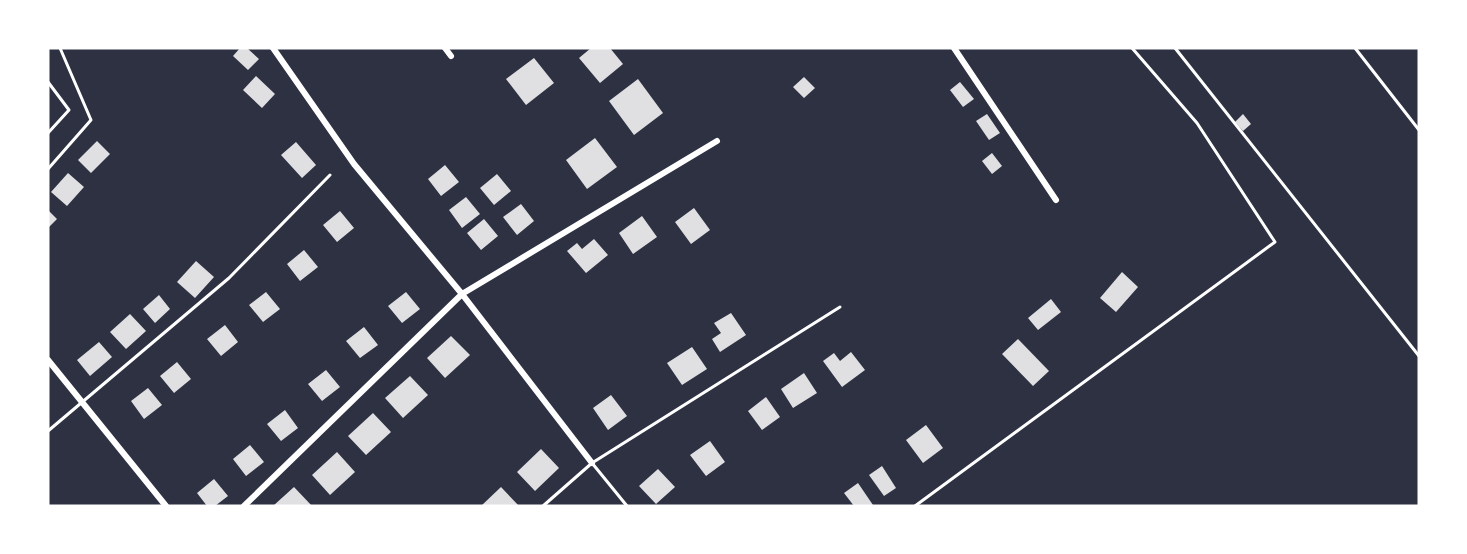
<svg xmlns="http://www.w3.org/2000/svg" width="1467" height="554" font-family="'Crimson Pro',serif">
	<style>
		.building { fill: #e0e0e3 }
		.lines { fill: none; stroke-linecap: round; stroke-linejoin: round }
		.service { stroke: #fff; stroke-width: 3 }
		.minor { stroke: #fff; stroke-width: 6 }
	</style>
	<rect width="100%" height="100%" fill="#2d3142"/>
	<!-- building -->
	<path class="building" d="M240 48H247L259 59 248 70 233 56Z
		M591 48H610L623 64 600 83 579 58Z
		M534 58 554 83 526 105 506 79Z
		M256 76 275 94 262 108 243 90Z
		M804 77 815 88 804 98 793 87Z
		M638 79 663 113 634 135 609 101Z
		M960 82 974 99 963 107 950 90Z
		M987 114 1000 133 989 140 976 121Z
		M1243 114 1251 124 1243 131 1235 122Z
		M595 138 617 167 587 189 566 160Z
		M97 141 110 154 91 173 78 160Z
		M296 142 316 165 302 178 281 155Z
		M992 153 1002 166 992 174 982 161Z
		M445 165 459 182 441 196 428 179Z
		M68 173 84 187 67 206 51 192Z
		M497 174 511 191 494 205 480 188Z
		M466 197 480 214 462 228 449 210Z
		M521 204 534 221 517 235 503 217Z
		M694 208 710 230 691 244 675 222Z
		M48 210 57 219 48 228Z
		M340 211 354 228 337 242 323 225Z
		M642 216 657 237 633 254 619 233Z
		M484 219 498 236 481 250 467 233Z
		M594 239 608 255 586 273 567 251 577 243 582 249Z
		M304 250 318 267 300 281 287 264Z
		M196 261 214 277 195 298 177 282Z
		M1122 272 1138 287 1116 312 1100 298Z
		M266 292 280 309 263 322 249 305Z
		M406 292 420 309 402 323 388 306Z
		M159 295 170 309 155 323 143 309Z
		M1051 299 1061 312 1038 330 1028 318Z
		M731 313 746 335 720 352 712 339 721 333 714 323Z
		M130 314 146 331 126 349 110 332Z
		M225 325 238 342 221 356 207 339Z
		M364 327 378 345 360 358 346 341Z
		M451 336 470 355 445 378 427 358Z
		M1018 339 1049 371 1033 386 1002 354Z
		M99 342 112 357 90 376 77 360Z
		M692 347 707 369 682 385 667 363Z
		M851 352 865 370 842 387 823 361 834 353 840 361Z
		M177 362 191 379 174 393 160 376Z
		M326 370 340 387 322 401 308 384Z
		M804 373 817 393 793 408 781 389Z
		M410 376 428 395 403 418 385 398Z
		M148 388 162 405 144 419 131 401Z
		M611 395 627 416 608 430 593 408Z
		M766 397 780 417 762 430 748 411Z
		M285 410 298 428 281 441 267 424Z
		M373 413 391 432 366 455 348 436Z
		M926 425 943 448 923 463 906 440Z
		M710 441 725 462 706 476 690 455Z
		M250 445 264 462 246 476 233 459Z
		M541 449 559 468 535 491 517 472Z
		M337 452 355 472 330 495 312 475Z
		M882 466 896 488 884 496 869 475Z
		M658 469 675 487 656 504 639 486Z
		M214 479 228 496 215 506H207L197 493Z
		M858 483 873 505 872 506H854L844 493Z
		M294 487 312 506H273Z
		M501 487 519 506H481Z"/>
	<g class="lines">
		<!-- service -->
		<path class="service" d="M1175 48 1419 356
			M1355 48 1419 130
			M48 82 69 110 48 133
			M48 169 91 120 60 48
			M48 431 229 278 330 175
			M592 463 627 506
			M543 506 592 463 840 307
			M915 506 1275 242 1197 123 1132 48"/>
		<!-- minor -->
		<path class="minor" d="M273 48 354 164 462 294 592 463
			M445 48 451 56
			M954 48 1056 200
			M48 360 166 506
			M244 506 462 294 717 141"/>
	</g>
	<!-- border -->
	<rect width="1467" height="554" fill="none" stroke="#ffffff" stroke-width="99"/>
</svg>
